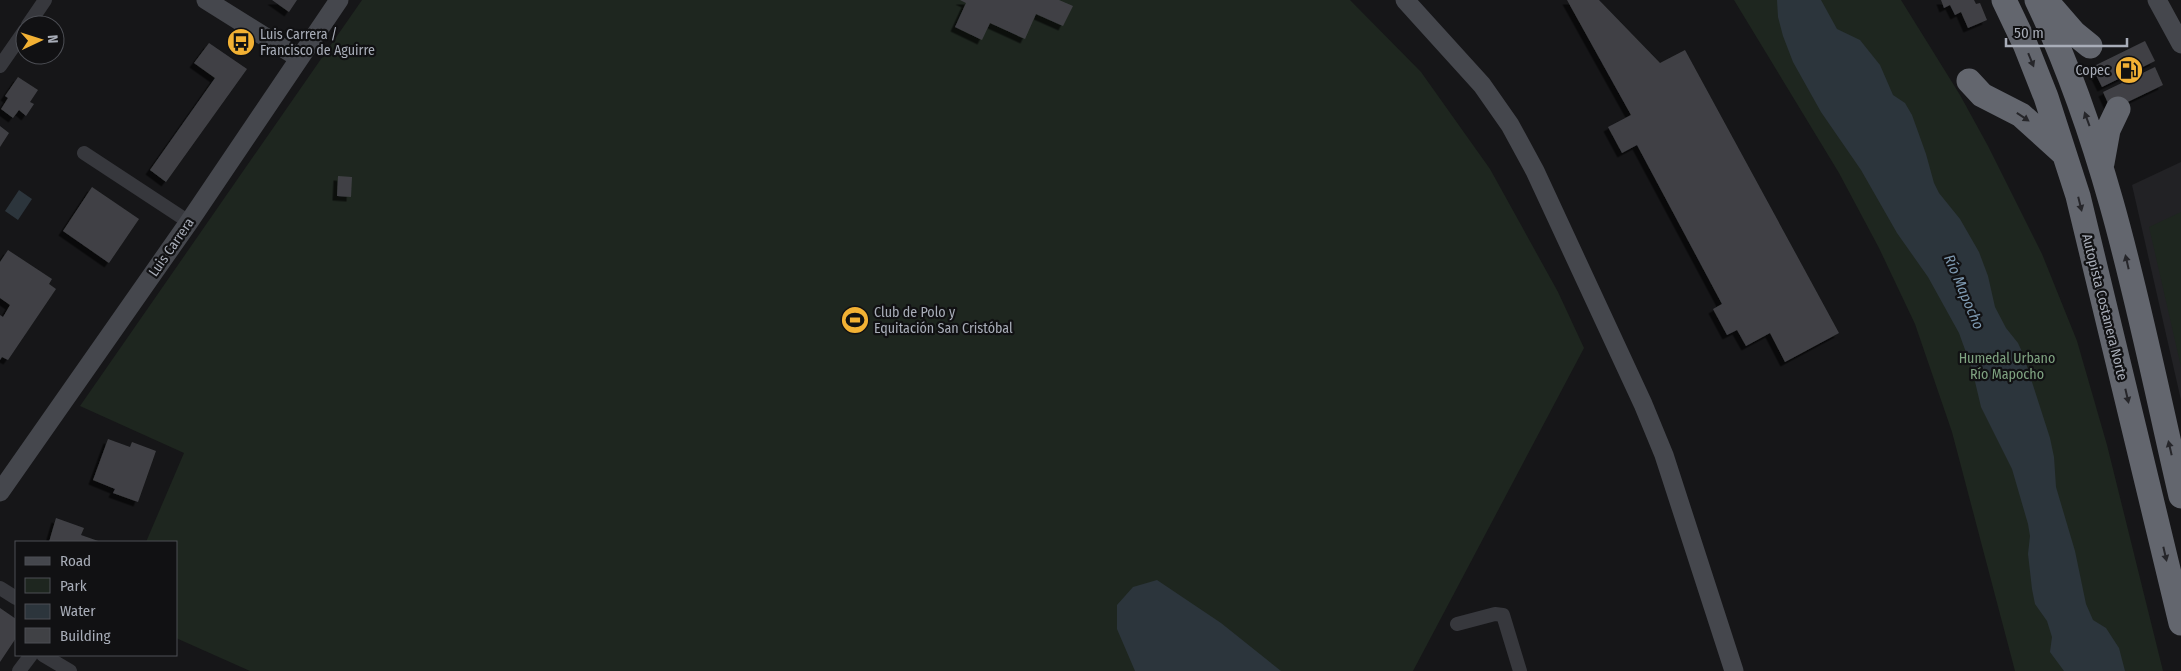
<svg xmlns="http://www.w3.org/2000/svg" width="2181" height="671" font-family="'Fira Sans Condensed',sans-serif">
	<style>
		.built { fill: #222225 }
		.green { fill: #1e261f }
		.water { fill: #2c353c }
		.building { fill: #404145; filter: url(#shadow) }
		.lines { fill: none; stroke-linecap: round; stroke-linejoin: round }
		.street { stroke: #37383d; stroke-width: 14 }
		.secondary { stroke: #45474d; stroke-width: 19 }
		.highway { stroke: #63666e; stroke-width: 25 }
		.oneway { fill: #26262a }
		.labels { text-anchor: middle; stroke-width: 4.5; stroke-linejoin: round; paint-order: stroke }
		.poi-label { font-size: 14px; fill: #a8adb8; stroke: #111113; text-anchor: start }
		.street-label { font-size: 14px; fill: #a8adb8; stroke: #111113 }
		.park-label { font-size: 14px; fill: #7fa381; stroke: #111113 }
		.water-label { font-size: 15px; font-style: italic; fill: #7f9bb3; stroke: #111113 }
	</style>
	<defs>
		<filter id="shadow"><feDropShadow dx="-4.5" dy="4.5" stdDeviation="0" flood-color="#0009"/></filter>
	</defs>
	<rect width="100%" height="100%" fill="#161618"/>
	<!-- built -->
	<path class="built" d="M2181 162V400L2132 185Z"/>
	<!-- green -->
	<path class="green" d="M362 0H1350L1421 72 1490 169 1558 292 1584 348 1413 671H250L176 638V542H146L184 453 80 406Z
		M1734 0H1901L1960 95 1988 146 2042 254 2077 341 2107 445 2163 671H2015L1952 432 1915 324 1879 248 1839 173Z
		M2181 212V367L2149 227Z"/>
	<!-- water -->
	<path class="water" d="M1777 0H1821L1837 29 1860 40 1880 65 1893 95 1905 103 1912 115 1926 154 1934 183 1939 193 1960 219 1979 252 1988 276 1995 307 2006 328 2018 343 2023 354 2050 438 2054 457 2056 487 2075 551 2086 604 2093 620 2106 628 2119 648 2125 671H2064L2050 652 2052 637 2047 621 2035 604 2032 589 2028 554 2030 536 2028 524 2012 469 1981 407 1972 369 1959 333 1928 277 1897 233 1861 170 1821 112 1793 62 1783 36 1778 17Z
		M19 190 32 199 18 220 5 211Z
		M1157 580 1221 623 1281 671H1135L1117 629V605L1133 587Z"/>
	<!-- building -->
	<path class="building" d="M272 0H297L289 12Z
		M960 0H1059L1073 6 1063 26 1036 14 1025 39 990 23 982 40 955 27 966 3Z
		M1567 0H1599L1660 63 1685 50 1839 333 1785 362 1770 333 1746 346 1737 330 1727 335 1713 309 1722 304 1637 145 1622 153 1608 127 1631 115Z
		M1941 0H1974L1976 4 1980 3 1987 20 1968 28 1961 12 1955 15 1950 5 1944 8Z
		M2145 41 2155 61 2102 87 2092 67Z
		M209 43 247 69 166 182 150 170 215 78 194 63Z
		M2155 67 2163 85 2111 110 2103 92Z
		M18 77 38 90 30 102 34 104 26 116 19 110 13 118 1 109 8 98 5 96Z
		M0 126 9 133 0 147Z
		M338 176 352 177 351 197 337 196Z
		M92 187 139 219 109 263 63 231Z
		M8 250 52 279 49 284 56 289 8 360 2 357 0 360V315L3 317 10 305 0 298V262Z
		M108 439 130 447 132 442 156 451 138 502 113 493 115 489 93 480Z
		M56 518 84 528 81 535 101 542H49Z
		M0 608 16 619V638L0 662Z"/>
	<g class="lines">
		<!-- street -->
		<path class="street" d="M28 25 45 0
			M0 66 25 30
			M84 153 189 222
			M0 588 16 598
			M1457 624 1495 614 1503 615 1520 671
			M43 655 70 671
			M19 671 31 655"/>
		<!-- secondary -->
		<path class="secondary" d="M206 0 299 58
			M1405 0 1482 85 1510 125 1535 171 1643 404 1664 455 1734 671
			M2157 0 2181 44
			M0 492 189 222 339 0"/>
		<!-- highway -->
		<path class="highway" d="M2004 0 2025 44 2046 97 2078 196 2181 623
			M2037 0C2112 157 2142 328 2181 496
			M2048 3 2074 33 2090 46
			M1969 81 1982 95 2021 115 2063 153
			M2102 163 2108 130 2118 109"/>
	</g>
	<!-- one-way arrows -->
	<defs><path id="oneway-solid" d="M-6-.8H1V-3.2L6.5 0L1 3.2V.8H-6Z" transform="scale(1.25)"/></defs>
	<g class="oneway">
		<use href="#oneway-solid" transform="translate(2031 60) rotate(68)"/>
		<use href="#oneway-solid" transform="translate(2023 117) rotate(34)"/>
		<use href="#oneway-solid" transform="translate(2087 119) rotate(-110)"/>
		<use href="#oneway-solid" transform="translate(2080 204) rotate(76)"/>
		<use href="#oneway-solid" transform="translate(2127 262) rotate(-103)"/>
		<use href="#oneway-solid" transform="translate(2127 396) rotate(77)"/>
		<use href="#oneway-solid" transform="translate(2170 448) rotate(-103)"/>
		<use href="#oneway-solid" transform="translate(2165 554) rotate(77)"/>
	</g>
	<!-- icons -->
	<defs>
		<symbol id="bus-disc" viewBox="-11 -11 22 22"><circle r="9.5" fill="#f2b134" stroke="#111113"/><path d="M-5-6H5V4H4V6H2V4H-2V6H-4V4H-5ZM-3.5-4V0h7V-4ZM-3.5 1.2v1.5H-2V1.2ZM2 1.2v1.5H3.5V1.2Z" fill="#111"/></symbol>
		<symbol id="fuel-disc" viewBox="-11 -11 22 22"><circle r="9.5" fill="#f2b134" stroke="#111113"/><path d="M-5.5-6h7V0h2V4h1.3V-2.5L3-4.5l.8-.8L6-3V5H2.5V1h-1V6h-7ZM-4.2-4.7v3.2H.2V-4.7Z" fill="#111"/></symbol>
		<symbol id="stadium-disc" viewBox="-11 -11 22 22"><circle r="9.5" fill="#f2b134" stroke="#111113"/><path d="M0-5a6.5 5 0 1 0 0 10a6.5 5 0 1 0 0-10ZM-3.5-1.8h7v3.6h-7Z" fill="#111"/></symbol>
	</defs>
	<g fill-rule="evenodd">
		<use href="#bus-disc" x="225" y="26" width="32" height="32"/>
		<use href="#fuel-disc" x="2113" y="54" width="32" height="32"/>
		<use href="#stadium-disc" x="839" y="304" width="32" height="32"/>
	</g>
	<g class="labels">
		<!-- poi labels -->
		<g class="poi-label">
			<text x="260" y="39">Luis Carrera /<tspan x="260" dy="16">Francisco de Aguirre</tspan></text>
			<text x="2110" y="75" text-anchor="end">Copec</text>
			<text x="874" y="317">Club de Polo y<tspan x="874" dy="16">Equitación San Cristóbal</tspan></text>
		</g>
		<!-- street labels -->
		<g class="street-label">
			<text transform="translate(171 247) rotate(-55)" y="5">Luis Carrera</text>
			<text transform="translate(2105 307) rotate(76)" y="5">Autopista Costanera Norte</text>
		</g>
		<!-- park labels -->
		<g class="park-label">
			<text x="2007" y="363">Humedal Urbano<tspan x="2007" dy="16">Río Mapocho</tspan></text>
		</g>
		<!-- water labels -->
		<g class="water-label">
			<text transform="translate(1964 292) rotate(67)" y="5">Río Mapocho</text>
		</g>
	</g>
	<!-- legend -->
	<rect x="15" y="541" width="162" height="115" fill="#111113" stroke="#4d4f55"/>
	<rect x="25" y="557" width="25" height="8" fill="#45474d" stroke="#4d4f55"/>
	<text x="60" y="566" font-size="15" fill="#a8adb8">Road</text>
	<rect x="25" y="578" width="25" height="15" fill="#1e261f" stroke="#4d4f55"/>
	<text x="60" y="591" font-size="15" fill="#a8adb8">Park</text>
	<rect x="25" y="604" width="25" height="15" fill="#2c353c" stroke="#4d4f55"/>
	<text x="60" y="616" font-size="15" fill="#a8adb8">Water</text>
	<rect x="25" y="628" width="25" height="15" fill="#404145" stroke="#4d4f55"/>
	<text x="60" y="641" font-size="15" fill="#a8adb8">Building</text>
	<!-- north arrow -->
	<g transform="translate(40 40) rotate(86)"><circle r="24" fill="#111113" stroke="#4d4f55"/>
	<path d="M0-4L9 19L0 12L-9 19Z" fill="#f2b134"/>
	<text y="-8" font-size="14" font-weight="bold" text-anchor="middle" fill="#a8adb8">N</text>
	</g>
	<!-- scale -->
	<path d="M2006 38v8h121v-8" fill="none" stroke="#a8adb8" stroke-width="2.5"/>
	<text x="2014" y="38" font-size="15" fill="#a8adb8" stroke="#111113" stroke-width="4" paint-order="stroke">50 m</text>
</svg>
